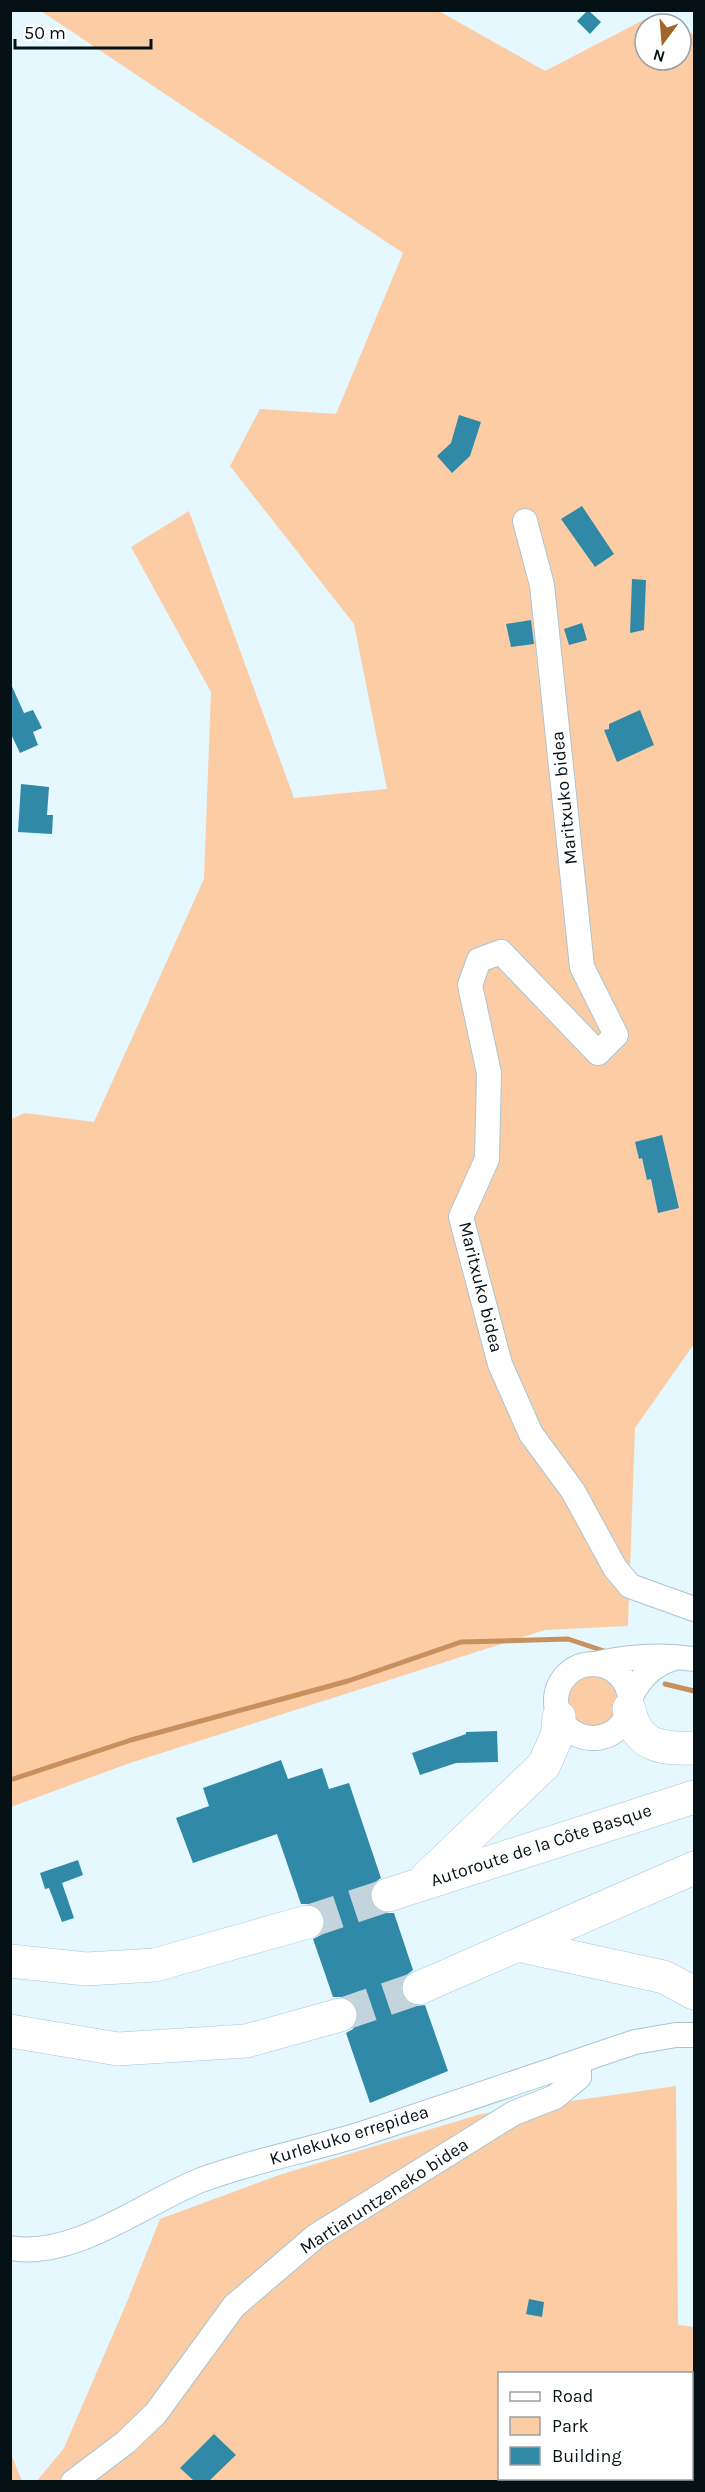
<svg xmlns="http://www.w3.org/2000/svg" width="705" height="2492" font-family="Karla,sans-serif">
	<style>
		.green { fill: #fccda5; fill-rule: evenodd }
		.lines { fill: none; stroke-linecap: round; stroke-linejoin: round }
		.stream { stroke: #c7905d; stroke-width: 5 }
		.building { fill: #3189a8 }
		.highway-tunnel { stroke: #c4d4dc; stroke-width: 33; stroke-dasharray: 33 16; stroke-linecap: butt }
		.minor-casing { stroke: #a9c6d3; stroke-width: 26 }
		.highway-casing { stroke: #a9c6d3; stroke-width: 34 }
		.minor { stroke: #fff; stroke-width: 24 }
		.highway { stroke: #fff; stroke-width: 33 }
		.labels { text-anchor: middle; stroke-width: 4.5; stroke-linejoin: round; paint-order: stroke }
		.street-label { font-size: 18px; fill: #061115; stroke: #fff }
	</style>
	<rect width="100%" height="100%" fill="#e5f7ff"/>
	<!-- green -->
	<path class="green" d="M41 11H439L545 71 657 13 676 24H645V60H681V27L694 35V1344L635 1428 628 1626 545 1630 127 1764 11 1807V1119L25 1113 94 1122 204 879 211 692 131 547 189 511 294 798 387 789 354 624 230 466 260 409 336 414 403 253Z
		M567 1700a26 26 0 1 1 52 0a26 26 0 1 1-52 0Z
		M676 2086 678 2325 694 2327V2481L36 2482 64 2448 127 2302 160 2219 279 2175 481 2114ZM500 2374H692V2478H500Z
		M10 2454H11L22 2481H11Z"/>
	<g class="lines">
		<!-- stream -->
		<path class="stream" d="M665 1684 694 1691
			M10 1780 131 1740 348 1681 461 1642 568 1639 607 1652"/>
	</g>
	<!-- building -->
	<path class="building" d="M588 10 601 22 590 34 577 21Z
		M459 415 481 422 470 456 452 473 437 456 451 443Z
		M582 506 614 554 595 567 561 519Z
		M632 579 646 580 644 630 630 633Z
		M531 620 534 644 511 647 506 624Z
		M582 623 587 640 569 645 564 629Z
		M10 682 24 713 33 710 42 728 33 732 38 745 20 753 10 732Z
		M640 710 654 745 617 762 604 730 609 729V724Z
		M21 784 49 787 47 815H53L52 834 18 832Z
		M662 1135 679 1208 658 1213 651 1179 647 1180 642 1158 639 1159 635 1142Z
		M497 1731 498 1762 456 1763 420 1775 412 1753 466 1734V1732Z
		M281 1760 288 1779 322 1768 329 1789 349 1783 381 1878 374 1883 370 1890V1901L375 1908 383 1913H394L413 1970 404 1977 400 1986 402 1995 408 2003 416 2006 425 2005 448 2071 370 2103 346 2033 353 2029 358 2020V2009L354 2002 345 1997H333L313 1939 321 1935 325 1927V1916L320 1908 312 1904H301L277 1834 193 1863 176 1818 209 1806 203 1788Z
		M78 1860 83 1875 62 1883 74 1918 62 1922 49 1888 45 1889 40 1873Z
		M529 2299 544 2302 542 2317 526 2314Z
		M214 2434 236 2455 209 2481H194L180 2468Z"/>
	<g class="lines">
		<!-- highway-tunnel -->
		<path class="highway-tunnel" d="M307 1922 388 1895
			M340 2015 419 1988"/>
		<defs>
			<path id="minor" d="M525 521 542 585 582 967 616 1035 598 1053 501 952 479 960 470 985 489 1073 487 1159 461 1217 500 1364 531 1434 573 1491 615 1568 630 1586 694 1609
				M595 1664C629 1656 660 1654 694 1659
				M556 1701a37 37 0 1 1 74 0a37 37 0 1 1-74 0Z
				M630 1699C639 1678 653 1664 675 1658
				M10 2248C75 2259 143 2203 201 2180 252 2161 306 2151 358 2135 451 2105 543 2073 635 2042L676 2035H694
				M73 2482 126 2442 156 2413 234 2306 316 2236 514 2113 555 2097 579 2077V2061"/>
			<path id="highway" d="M629 1709C637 1747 661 1749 694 1748
				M426 1878 544 1765 557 1736 559 1717
				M388 1895 694 1797
				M517 1945 664 1977 694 1993
				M10 1961 86 1969 155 1965 307 1922
				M419 1988 694 1868
				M10 2031 118 2049 246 2041 340 2015"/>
		</defs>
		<!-- minor casing -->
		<use href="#minor" class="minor-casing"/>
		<!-- highway casing -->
		<use href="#highway" class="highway-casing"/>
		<!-- minor -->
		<use href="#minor" class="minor"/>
		<!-- highway -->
		<use href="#highway" class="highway"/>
	</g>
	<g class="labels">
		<!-- street labels -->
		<g class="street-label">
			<text transform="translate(564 798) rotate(-96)" y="6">Maritxuko bidea</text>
			<text transform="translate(481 1287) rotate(76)" y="6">Maritxuko bidea</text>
			<text transform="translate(541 1845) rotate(-18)" y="6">Autoroute de la Côte Basque</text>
			<text transform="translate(349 2135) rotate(-17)" y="6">Kurlekuko errepidea</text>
			<text transform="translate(384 2196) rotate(-33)" y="6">Martiaruntzeneko bidea</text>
		</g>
	</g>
	<!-- border -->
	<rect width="705" height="2492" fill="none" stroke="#061115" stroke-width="24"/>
	<!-- legend -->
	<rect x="498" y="2372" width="195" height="108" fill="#ffffff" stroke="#9ba0a1" stroke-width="1.5"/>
	<rect x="510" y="2392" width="30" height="9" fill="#ffffff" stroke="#9ba0a1" stroke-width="1.5"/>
	<text x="552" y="2402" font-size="18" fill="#061115">Road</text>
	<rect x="510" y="2417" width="30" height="18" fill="#fccda5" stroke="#9ba0a1" stroke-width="1.5"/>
	<text x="552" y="2432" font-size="18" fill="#061115">Park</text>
	<rect x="510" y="2447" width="30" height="18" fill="#3189a8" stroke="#9ba0a1" stroke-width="1.5"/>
	<text x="552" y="2462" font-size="18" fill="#061115">Building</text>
	<!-- north arrow -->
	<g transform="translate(663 42) rotate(196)"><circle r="28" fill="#ffffff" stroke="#9ba0a1" stroke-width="1.5"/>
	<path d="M0-4.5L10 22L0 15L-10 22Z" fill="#a26629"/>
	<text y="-9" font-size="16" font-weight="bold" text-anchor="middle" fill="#061115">N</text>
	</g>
	<!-- scale -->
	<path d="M15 39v9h136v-9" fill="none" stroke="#061115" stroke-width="3"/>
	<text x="24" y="39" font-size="18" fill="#061115" stroke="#ffffff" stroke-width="4.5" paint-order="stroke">50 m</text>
</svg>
